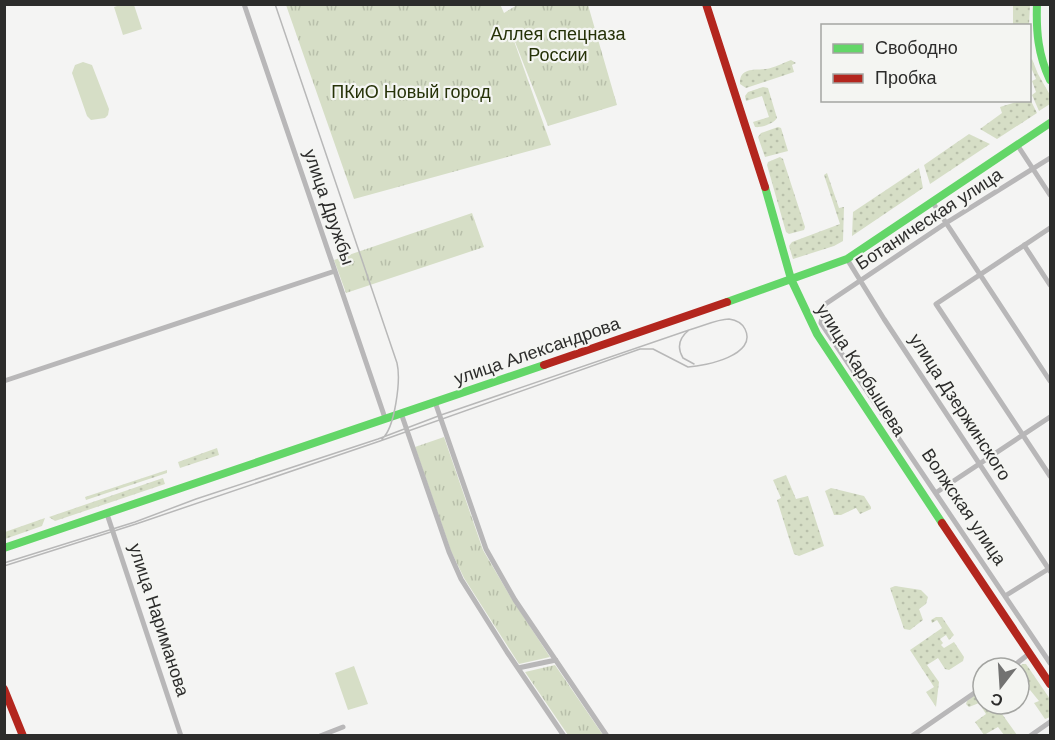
<svg xmlns="http://www.w3.org/2000/svg" width="1055" height="740" font-family="Arial,sans-serif">
	<style>
		.grass { fill: url(#grass-dots) }
		.park { fill: url(#park-tufts) }
		.pitch { fill: #d6dec6 }
		.lines { fill: none; stroke-linecap: round; stroke-linejoin: round }
		.street { stroke: #b8b7b8; stroke-width: 5 }
		.fast { stroke: #63d668; stroke-width: 8 }
		.jam { stroke: #b3261e; stroke-width: 8 }
		.tram { stroke: #b8b8b8; stroke-width: 1.5 }
		.labels { text-anchor: middle; stroke-width: 4.5; stroke-linejoin: round; paint-order: stroke }
		.park-label { font-size: 18px; fill: #263208; stroke: #f4f5f2 }
		.street-label { font-size: 18px; fill: #2c2c2b; stroke: #f4f5f2 }
	</style>
	<defs>
		<pattern id="grass-dots" width="8" height="8" patternUnits="userSpaceOnUse" patternTransform="scale(1.5)"><rect width="8" height="8" fill="#d6dec6"/><path d="M2 2h.1M6 6h.1" fill="none" stroke="#b8bfaa" stroke-width="1.8" stroke-linecap="round"/></pattern>
		<pattern id="park-tufts" width="24" height="20" patternUnits="userSpaceOnUse" patternTransform="scale(1.5)"><rect width="24" height="20" fill="#d6dec6"/><path d="M3 7l-1-3M5 7V3M7 7l1-3M15 17l-1-3M17 17v-4M19 17l1-3" fill="none" stroke="#b8bfaa"/></pattern>
	</defs>
	<rect width="100%" height="100%" fill="#f4f4f3"/>
	<!-- grass -->
	<path class="grass" d="M1013 5H1030L1029 25H1013Z
		M1032 59 1038 74 1050 95V104L1039 111 1032 95 1036 92 1032 81 1036 79 1030 65V61Z
		M791 60 796 63 792 65 794 72 746 88 740 84C739 67 755 70 766 69 774 68 783 63 791 60Z
		M763 87 768 88 777 118C773 124 761 128 755 127L753 122 769 117 762 96 746 101 745 96 748 92Z
		M1030 99 1037 113 997 139 980 129 1002 113 1000 107 1020 101 1030 100Z
		M778 127 781 128 788 151 765 157 758 137 761 133Z
		M969 134 990 144 930 184 924 165Z
		M780 157 783 159 805 227 804 230 789 234 786 232 767 165 768 162Z
		M919 168 923 188 852 236 853 212Z
		M827 173 839 208 844 207 843 241 834 246 793 259 789 246 792 242 840 224 824 175Z
		M217 448 219 455 180 468 178 462Z
		M167 470V473L86 500 85 497Z
		M786 475 796 499 808 496 824 546 799 556 794 554 777 500 781 498 773 480Z
		M163 478 165 484 55 521 49 517Z
		M831 488 864 496 871 507V509L860 514 856 508 841 515H834L825 491Z
		M45 518 42 526 5 539V532Z
		M895 586 921 590 928 597 926 604 919 609 923 620 910 630 904 629 890 588Z
		M936 617H942L954 635 949 640 946 635 940 639 943 643 941 645 944 648 954 642 964 657 963 661 949 670 945 669 938 658 927 665 939 682 936 707 926 692 934 687 910 650 942 628 937 620 932 623 931 620Z
		M1022 664H1026L1050 699V717L1045 719 1034 703 1039 701 1030 690H1025C1020 682 1015 673 1022 664Z
		M983 689V704H995L1017 735H1004L998 727 984 735 975 722 986 714 979 703 969 707 966 704 967 701Z"/>
	<!-- park -->
	<path class="park" d="M500 4 504 13 517 5H588L617 105 548 126 508 24 551 145 354 199 286 5Z
		M472 213 484 247 346 293 334 260Z
		M444 437 483 550 510 596 550 657 519 664 464 578 451 551 415 447Z
		M555 665 603 735H568L525 672Z"/>
	<!-- pitch -->
	<path class="pitch" d="M123 4 134 5 142 29 123 35 114 7Z
		M83 62 92 65 109 109 108 115 105 118 91 120 87 116 72 73 75 65Z
		M354 666 368 704 348 710 335 673Z"/>
	<g class="lines">
		<!-- street -->
		<path class="street" d="M244 4 385 418
			M1018 146 1050 195
			M1050 158 946 223 824 305 821 323 1050 663
			M933 203 1050 381
			M1050 228 936 304 1050 476
			M1024 245 1050 285
			M847 259 884 319 1050 571
			M4 381 335 271
			M435 402 486 549 515 600 607 736
			M401 413 449 552 461 579 507 652 564 736
			M937 492 1050 417
			M107 514 181 736
			M1005 596 1050 568
			M518 668 556 660
			M1011 668 1030 653
			M320 736 343 727
			M912 736 983 687
			M1030 736 1050 722"/>
		<!-- fast -->
		<path class="fast" d="M1037 4C1036 31 1038 55 1050 80
			M765 187 791 279 817 334 942 523
			M727 302 847 259 1050 123
			M4 548 544 365"/>
		<!-- jam -->
		<path class="jam" d="M706 4 765 187
			M544 365 727 302
			M942 523 1050 684
			M4 689 23 736"/>
		<!-- tram -->
		<path class="tram" d="M275 4 397 363C401 380 395 428 382 439
			M689 330C679 338 677 348 683 358L694 364
			M4 563 135 522 196 499 378 439 441 415 689 330C701 327 717 319 729 319 736 320 742 323 745 329 758 355 706 366 688 367L653 349H640L380 441 136 524 4 566"/>
	</g>
	<g class="labels">
		<!-- park labels -->
		<g class="park-label">
			<text x="558" y="40">Аллея спецназа<tspan x="558" dy="21">России</tspan></text>
			<text x="411" y="98">ПКиО Новый город</text>
		</g>
		<!-- street labels -->
		<g class="street-label">
			<text transform="translate(329 207) rotate(71)" y="6">улица Дружбы</text>
			<text transform="translate(929 219) rotate(-33)" y="6">Ботаническая улица</text>
			<text transform="translate(537 351) rotate(-19)" y="6">улица Александрова</text>
			<text transform="translate(861 370) rotate(58)" y="6">улица Карбышева</text>
			<text transform="translate(960 407) rotate(57)" y="6">улица Дзержинского</text>
			<text transform="translate(964 507) rotate(56)" y="6">Волжская улица</text>
			<text transform="translate(159 620) rotate(72)" y="6">улица Нариманова</text>
		</g>
	</g>
	<!-- border -->
	<rect width="1055" height="740" fill="none" stroke="#2c2c2b" stroke-width="12"/>
	<!-- legend -->
	<rect x="821" y="24" width="210" height="78" fill="#f4f5f2" stroke="#a4a5a2" stroke-width="1.5"/>
	<rect x="833" y="44" width="30" height="9" fill="#63d668" stroke="#a4a5a2" stroke-width="1.5"/>
	<text x="875" y="54" font-size="18" fill="#2c2c2b">Свободно</text>
	<rect x="833" y="74" width="30" height="9" fill="#b3261e" stroke="#a4a5a2" stroke-width="1.5"/>
	<text x="875" y="84" font-size="18" fill="#2c2c2b">Пробка</text>
	<!-- north arrow -->
	<g transform="translate(1001 686) rotate(197)"><circle r="28" fill="#f4f5f2" stroke="#a4a5a2" stroke-width="1.5"/>
	<path d="M0-4.5L10 22L0 15L-10 22Z" fill="#727271"/>
	<text y="-9" font-size="16" font-weight="bold" text-anchor="middle" fill="#2c2c2b">С</text>
	</g>
</svg>
